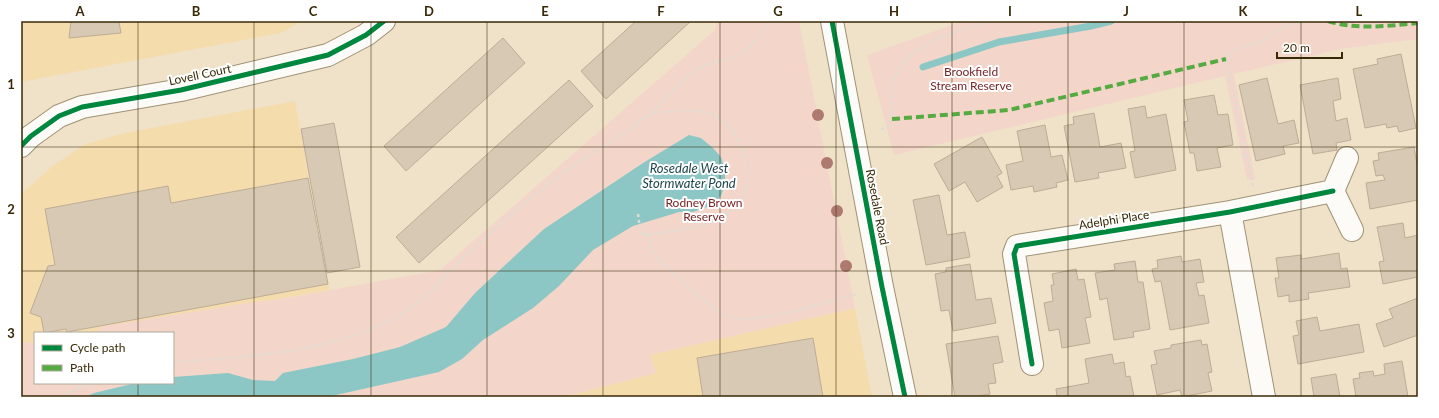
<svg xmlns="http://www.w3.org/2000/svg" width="1439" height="418" font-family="Lato,sans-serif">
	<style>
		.built { fill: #f5dcad }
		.green { fill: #f3d6c9 }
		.water { fill: #8cc7c6 }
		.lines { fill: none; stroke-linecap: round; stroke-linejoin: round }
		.stream { stroke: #8cc7c6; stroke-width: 7 }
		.building { fill: #d8c9b4; stroke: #beac95 }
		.street-casing { stroke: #9f9275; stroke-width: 24 }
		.secondary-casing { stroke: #9f9275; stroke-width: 24 }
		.path { stroke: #e0dbd3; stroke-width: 2.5; stroke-dasharray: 3 3; stroke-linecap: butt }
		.street { stroke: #fdfbf7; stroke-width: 22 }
		.secondary { stroke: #fdfbf7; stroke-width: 22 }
		.quiet { stroke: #55ab41; stroke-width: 4; stroke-dasharray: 8 4; stroke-linecap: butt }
		.cycleway-casing { stroke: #fff; stroke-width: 8 }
		.cycleway { stroke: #00873e; stroke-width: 5 }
		.tree { fill: #ae7a6f }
		.grid { fill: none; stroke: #382907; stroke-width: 1; stroke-opacity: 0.55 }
		.labels { text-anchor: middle; stroke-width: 4; stroke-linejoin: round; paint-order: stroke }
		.park-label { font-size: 12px; fill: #782525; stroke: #fff }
		.street-label { font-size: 12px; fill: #382907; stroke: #fff }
		.water-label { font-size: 13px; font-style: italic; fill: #1d464a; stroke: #fff }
		.neatline { fill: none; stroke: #382907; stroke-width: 1.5 }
		.grid-label { font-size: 13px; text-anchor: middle; font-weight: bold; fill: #382907 }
	</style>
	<rect width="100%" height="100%" fill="#efe2c9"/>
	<!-- built -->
	<path class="built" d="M21 21H302L281 33 21 82Z
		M295 101 329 290 90 333H35V343L21 342V196L22 193 54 165 85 144 125 133Z
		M855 308 872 397H563L656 373 650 355Z"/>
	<!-- green -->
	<path class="green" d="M718 21H799L855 308 650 355 656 373 563 397H21V342L35 343V383H173V333H90L99 331 100 327 247 303 287 298 440 270 714 31Z
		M963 21H1418V39L1341 49 1234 74 1255 179 1247 180 1225 76 894 155 867 55Z"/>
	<!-- water -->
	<path class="water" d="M689 135 701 138 713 148 721 157 725 170V184L721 196 710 206 693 212H679L633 226 593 250 559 286 533 308 483 340 462 359 439 372 327 397H86L94 393 136 383H173V377L228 373 253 380 275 381 283 373 353 359 400 347 446 327 475 293 544 229 643 163Z"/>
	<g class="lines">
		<!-- stream -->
		<path class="stream" d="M923 67 999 42 1091 26 1111 21"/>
	</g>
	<!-- building -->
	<path class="building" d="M71 21H132L119 22 121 33 69 38Z
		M636 21H691L606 99 581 71Z
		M503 38 525 63 406 171 384 146Z
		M1401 54 1416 128 1399 132 1397 126 1387 128 1386 124 1365 128 1353 69 1378 64 1377 59Z
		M1267 78 1278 124 1294 120 1299 143 1283 146 1285 154 1256 161 1239 85Z
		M1338 78 1341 99 1333 101 1336 121 1347 118 1351 140 1336 143 1337 150 1313 154 1300 85Z
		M569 80 593 106 419 263 396 237Z
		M1214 95 1218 115 1228 114 1233 145 1217 148 1221 167 1197 171 1194 153H1190L1184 122 1188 121 1184 100Z
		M1145 106 1147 118 1166 114 1176 170 1135 178 1130 152 1135 151 1128 109Z
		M1094 113 1100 147 1121 143 1126 168 1098 173 1099 178 1075 182 1064 126 1074 124 1073 117Z
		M334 123 360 267 327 273 301 129Z
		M1045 125 1051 157 1062 155 1068 180 1056 183 1057 187 1034 192 1033 186 1011 190 1006 165 1023 161 1017 131Z
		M982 137 1002 173 997 176 1003 187 977 202 965 182 949 191 934 164Z
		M1414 147 1418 170V200L1370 209 1366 183 1385 180 1383 175 1376 176 1373 161 1379 160 1378 153Z
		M308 178 328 284 67 332 66 329 44 333 41 317 30 313 48 266 55 265 45 209 168 186 171 203Z
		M939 195 947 235 965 232 970 257 926 265 913 200Z
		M1403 223 1405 238 1418 235V277L1383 284 1379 262 1384 261 1377 227Z
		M1339 253 1341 269 1347 268 1350 287 1308 293 1309 299 1289 302V295L1278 297 1275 278H1279L1276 258 1301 255V259Z
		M1181 256 1182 262 1200 259 1204 282 1196 283 1199 296 1204 295 1209 323 1170 330 1161 281 1155 282 1152 269 1158 268 1157 260Z
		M1135 261 1138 282H1143L1150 329 1133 332 1134 337 1114 340 1107 298 1100 300 1095 273 1115 270 1114 264Z
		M970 264 976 300 991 298 996 323 953 331 949 310 941 311 935 274 946 272V268Z
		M1076 269 1078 280 1084 279 1091 317 1085 318 1090 343 1062 348 1059 329 1049 331 1044 303 1053 301 1051 285H1054L1052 274Z
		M1418 298V335L1384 347 1376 324 1393 318 1389 309Z
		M1317 317 1320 331 1359 324 1364 352 1298 364 1293 336 1299 335 1296 321Z
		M998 336 1003 362 993 364 996 383 988 384 990 394 972 397H955L946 344Z
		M813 338 823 397H703L697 358Z
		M1201 340 1202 345 1207 344 1212 372 1208 373 1212 391 1182 397 1180 390 1157 395 1151 365 1157 364 1154 351 1171 348V345Z
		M1112 354 1114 364 1124 362 1126 377 1130 376 1134 397H1057L1056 389 1089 383 1085 359Z
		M1402 361 1408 397H1356L1353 379 1360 378 1359 373 1373 371 1374 376 1385 374 1384 364Z
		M1336 374 1340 397H1314L1311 378Z"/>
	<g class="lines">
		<defs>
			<path id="street" d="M21 146 31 136 59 116 82 107 181 90 328 55 366 35 384 21
				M1347 158 1333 191 1352 230
				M1230 212 1264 397
				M1032 364 1014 254 1017 246 1230 212 1333 191"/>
			<path id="secondary" d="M832 21 882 287 905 397"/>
		</defs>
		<!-- street casing -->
		<use href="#street" class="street-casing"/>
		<!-- secondary casing -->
		<use href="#secondary" class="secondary-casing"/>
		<!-- path -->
		<path class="path" d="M881 129 886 128C895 119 891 105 892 93 894 47 952 34 987 21
			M1253 186 1226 59C1231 46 1253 46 1264 40 1270 37 1275 31 1282 28 1289 24 1298 23 1306 21
			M638 214 641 235C665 232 704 229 724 216 742 205 751 184 748 164 746 156 742 148 739 141 733 130 725 120 714 115 695 107 670 112 650 113
			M648 234 653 253 658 259C670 270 682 281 695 292 705 301 716 312 729 317 755 326 829 301 857 294
			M173 363C192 360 211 360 230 358 282 353 335 346 383 324 424 306 448 271 480 242 512 213 545 185 580 161 598 148 619 137 637 124 659 108 675 84 698 69 708 63 717 62 728 59 748 54 758 37 769 21
			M61 397 81 387 95 383"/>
		<!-- street -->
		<use href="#street" class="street"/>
		<!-- secondary -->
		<use href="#secondary" class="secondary"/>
		<!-- quiet -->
		<path class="quiet" d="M1328 21C1357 30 1388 26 1418 23
			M892 119 1009 110 1226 59"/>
		<defs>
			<path id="cycleway" d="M832 21 882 287 905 397
				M21 146 31 136 59 116 82 107 181 90 328 55 366 35 384 21
				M1032 364 1014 254 1017 246 1230 212 1333 191"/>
		</defs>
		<!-- cycleway casing -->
		<use href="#cycleway" class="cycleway-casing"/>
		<!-- cycleway -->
		<use href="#cycleway" class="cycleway"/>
	</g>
	<!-- trees -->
	<g class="tree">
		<circle cx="818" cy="115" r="6"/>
		<circle cx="827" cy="163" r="6"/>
		<circle cx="837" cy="211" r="6"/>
		<circle cx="846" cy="266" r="6"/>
	</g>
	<!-- grid -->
	<path class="grid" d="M138 21V333M254 21V397M371 21V397M487 21V397M603 21V397M720 21V397M836 21V397M952 21V397M1068 21V397M1184 21V397M1301 21V397M21 147H1418M21 271H1418M138 383V397"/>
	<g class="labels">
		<!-- park labels -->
		<g class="park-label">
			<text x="971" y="76">Brookfield<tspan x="971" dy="14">Stream Reserve</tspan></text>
			<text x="704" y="207">Rodney Brown<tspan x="704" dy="14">Reserve</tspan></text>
		</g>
		<!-- street labels -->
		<g class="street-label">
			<text transform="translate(200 75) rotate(-12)" y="4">Lovell Court</text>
			<text transform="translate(877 207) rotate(79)" y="4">Rosedale Road</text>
			<text transform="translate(1114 220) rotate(-9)" y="4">Adelphi Place</text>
		</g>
		<!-- water labels -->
		<g class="water-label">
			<text x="689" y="173">Rosedale West<tspan x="689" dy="15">Stormwater Pond</tspan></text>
		</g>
	</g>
	<!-- border -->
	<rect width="1439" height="418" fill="none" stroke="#ffffff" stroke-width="44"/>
	<!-- legend -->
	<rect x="34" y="332" width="140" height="52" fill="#ffffff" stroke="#afa99c"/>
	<rect x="42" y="345" width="20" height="6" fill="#00873e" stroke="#afa99c"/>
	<text x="70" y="352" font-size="12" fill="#382907">Cycle path</text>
	<rect x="42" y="365" width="20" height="6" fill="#55ab41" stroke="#afa99c"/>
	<text x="70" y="372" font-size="12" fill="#382907">Path</text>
	<!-- scale -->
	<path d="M1277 52v6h65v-6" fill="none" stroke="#382907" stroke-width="2"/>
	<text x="1283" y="52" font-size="12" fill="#382907" stroke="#ffffff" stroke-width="3" paint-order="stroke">20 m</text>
	<rect x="22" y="22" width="1395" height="374" class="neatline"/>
	<g class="grid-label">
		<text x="80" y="16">A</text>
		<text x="196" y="16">B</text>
		<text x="313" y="16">C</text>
		<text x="429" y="16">D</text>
		<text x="545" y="16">E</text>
		<text x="661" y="16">F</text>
		<text x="778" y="16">G</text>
		<text x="894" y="16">H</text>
		<text x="1010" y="16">I</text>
		<text x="1126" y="16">J</text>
		<text x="1243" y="16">K</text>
		<text x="1359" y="16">L</text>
		<text x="11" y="89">1</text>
		<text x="11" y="214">2</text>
		<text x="11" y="338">3</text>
	</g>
</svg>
